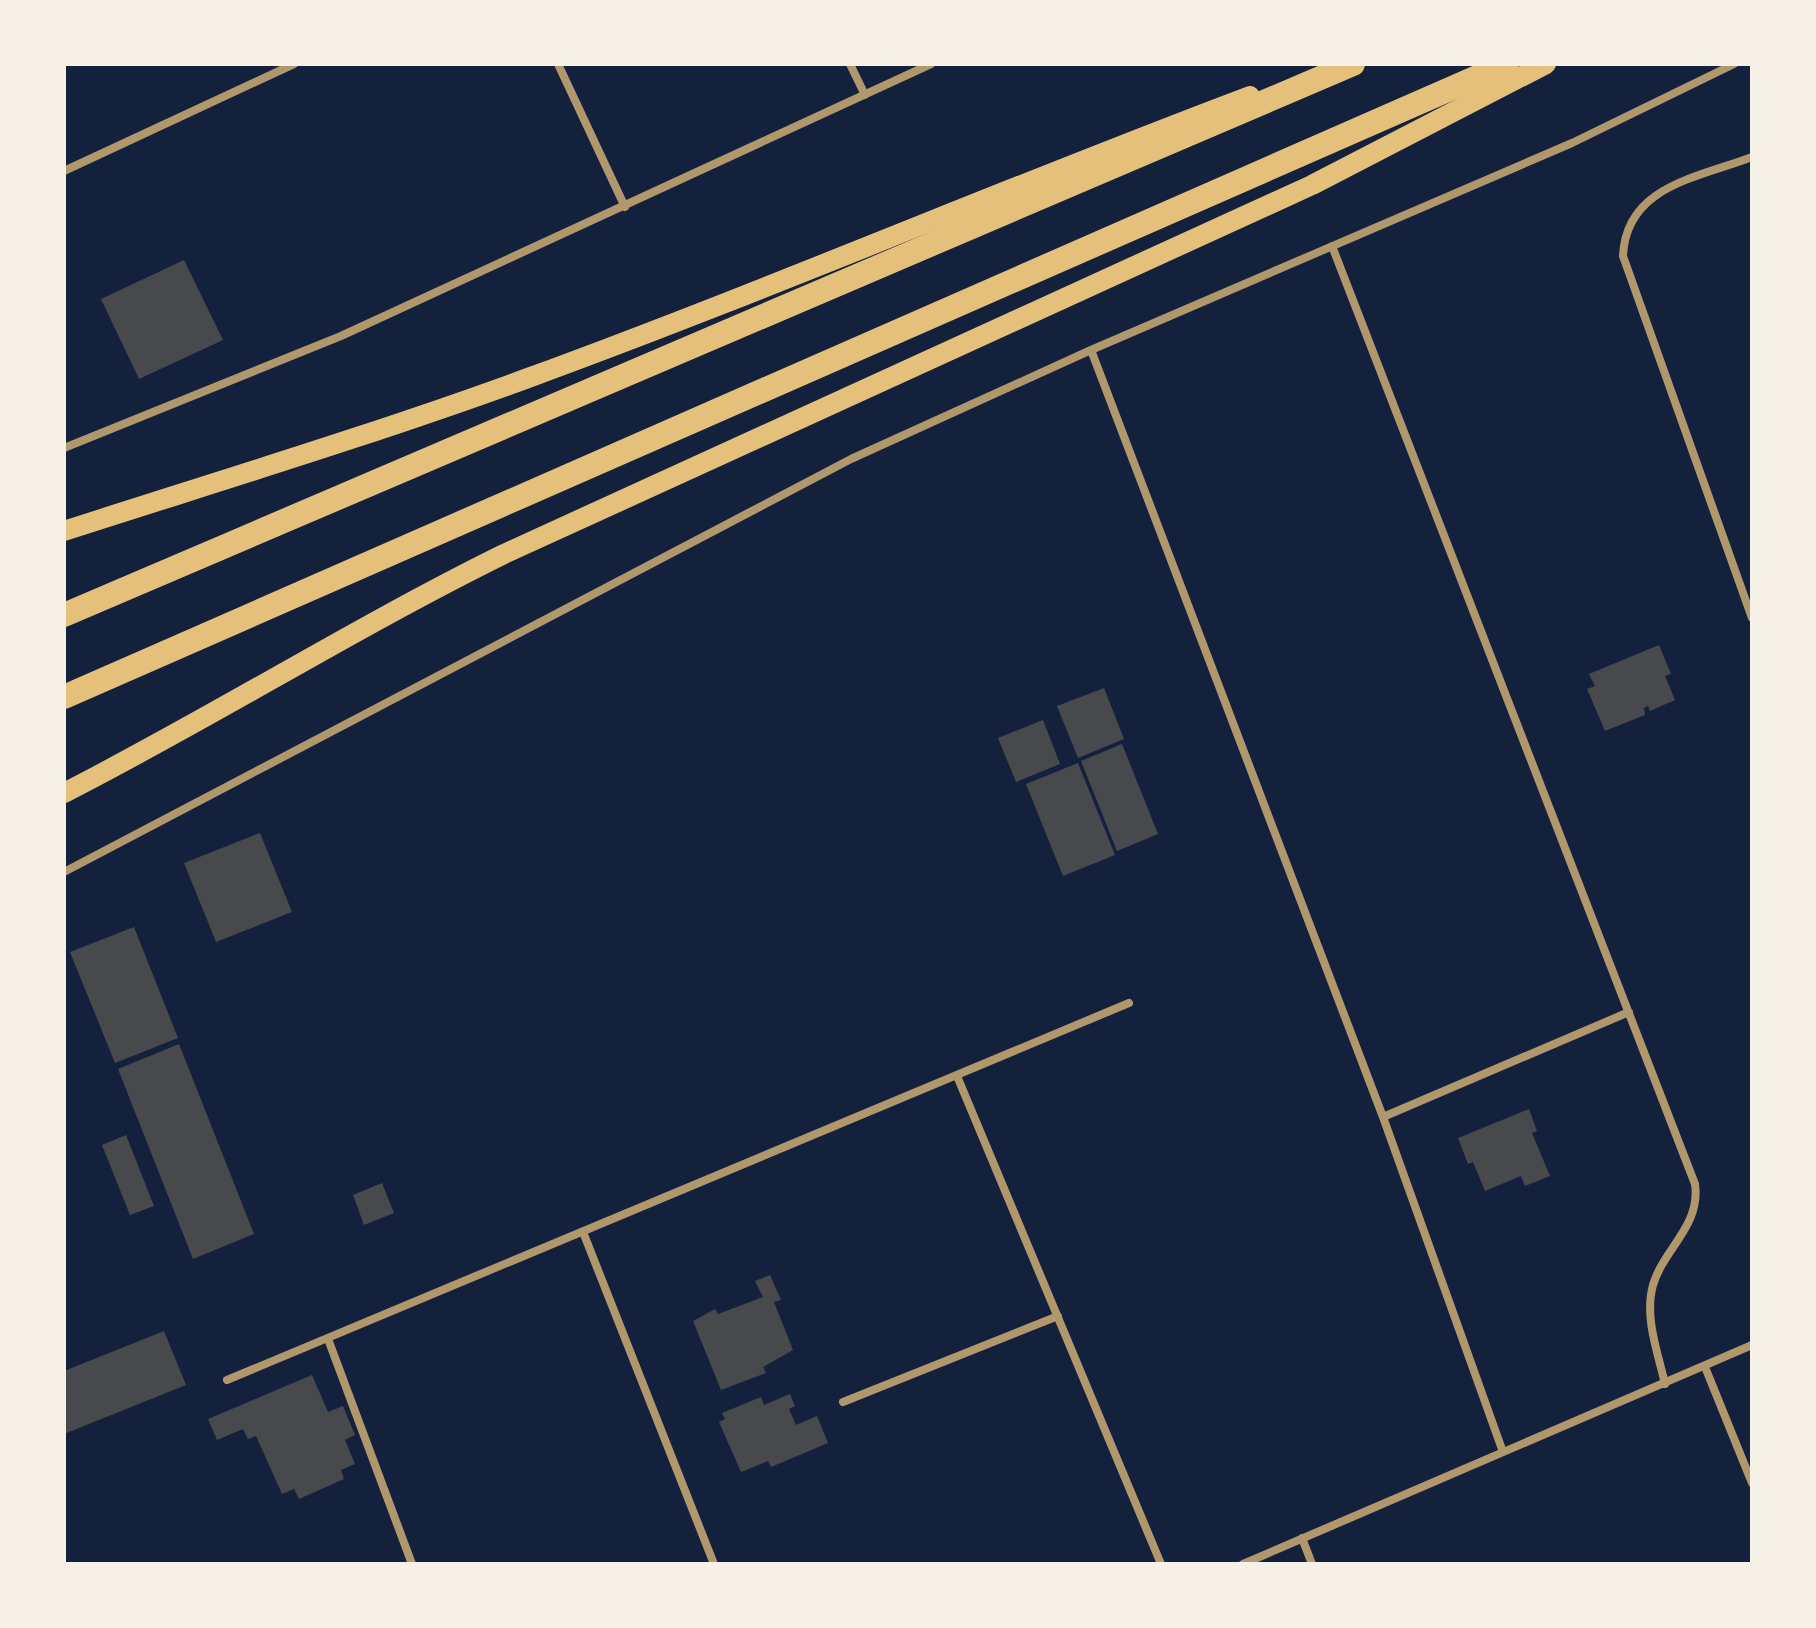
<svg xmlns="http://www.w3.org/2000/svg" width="1816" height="1628" font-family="Bitter,serif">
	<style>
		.building { fill: #48494c }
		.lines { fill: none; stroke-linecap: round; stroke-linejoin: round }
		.minor { stroke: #b1986c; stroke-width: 8 }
		.primary { stroke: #e5c07b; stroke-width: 20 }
		.motorway { stroke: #e5c07b; stroke-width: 24 }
	</style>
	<rect width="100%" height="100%" fill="#14213d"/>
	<!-- building -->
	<path class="building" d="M184 260 223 340 139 379 101 299Z
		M1659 645 1671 674 1665 676 1675 700 1650 711 1648 706 1644 708 1645 715 1605 731 1587 689 1595 686 1589 674Z
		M1104 688 1124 739 1078 758 1057 706Z
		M1043 720 1060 764 1016 782 998 738Z
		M1122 744 1158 834 1117 851 1081 761Z
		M1078 763 1115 855 1063 876 1026 784Z
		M260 833 292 912 216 942 184 863Z
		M134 927 178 1038 115 1063 70 952Z
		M179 1044 254 1234 193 1259 118 1069Z
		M1529 1109 1537 1131 1532 1133 1550 1176 1525 1186 1521 1176 1485 1191 1473 1162 1468 1164 1458 1138Z
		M126 1135 154 1206 130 1215 102 1145Z
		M382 1183 394 1213 364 1225 353 1195Z
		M770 1275 781 1300 774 1302 793 1350 763 1367 766 1373 721 1390 693 1321 715 1309 718 1314 763 1297 755 1281Z
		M164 1331 186 1385 64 1434V1371Z
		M312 1375 328 1412 343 1406 355 1435 345 1440 355 1464 341 1470 344 1479 299 1499 294 1489 282 1494 256 1436 248 1439 243 1429 217 1440 208 1419Z
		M790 1394 795 1406 789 1409 796 1425 817 1416 828 1443 771 1467 768 1461 741 1472 719 1422 725 1419 722 1413 761 1397 764 1405Z"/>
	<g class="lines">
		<!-- minor -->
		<path class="minor" d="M558 64 625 207
			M850 64 865 95
			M1752 157C1697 178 1626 186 1623 256L1752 618
			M64 171 294 64
			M1332 246 1695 1184C1701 1226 1664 1248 1653 1285 1644 1317 1658 1353 1665 1384
			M1091 350 1383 1117 1503 1452
			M64 448 341 336 931 64
			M64 872 851 459 1091 350 1572 143 1734 64
			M957 1076 1161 1564
			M1383 1117 1629 1012
			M583 1232 714 1564
			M328 1339 412 1564
			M1705 1367 1752 1483
			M227 1380 1129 1003
			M843 1402 1058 1316
			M1302 1538 1312 1564
			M1243 1564 1752 1345"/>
		<!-- primary -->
		<path class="primary" d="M64 531C219 481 375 434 528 378 771 289 1008 187 1250 96
			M64 793C213 717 354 628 504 554L1312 185 1546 64"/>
		<!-- motorway -->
		<path class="motorway" d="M64 615 1353 64
			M64 697 1507 64"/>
	</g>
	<!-- border -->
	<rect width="1816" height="1628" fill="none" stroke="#f6f1e7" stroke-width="132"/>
</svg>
